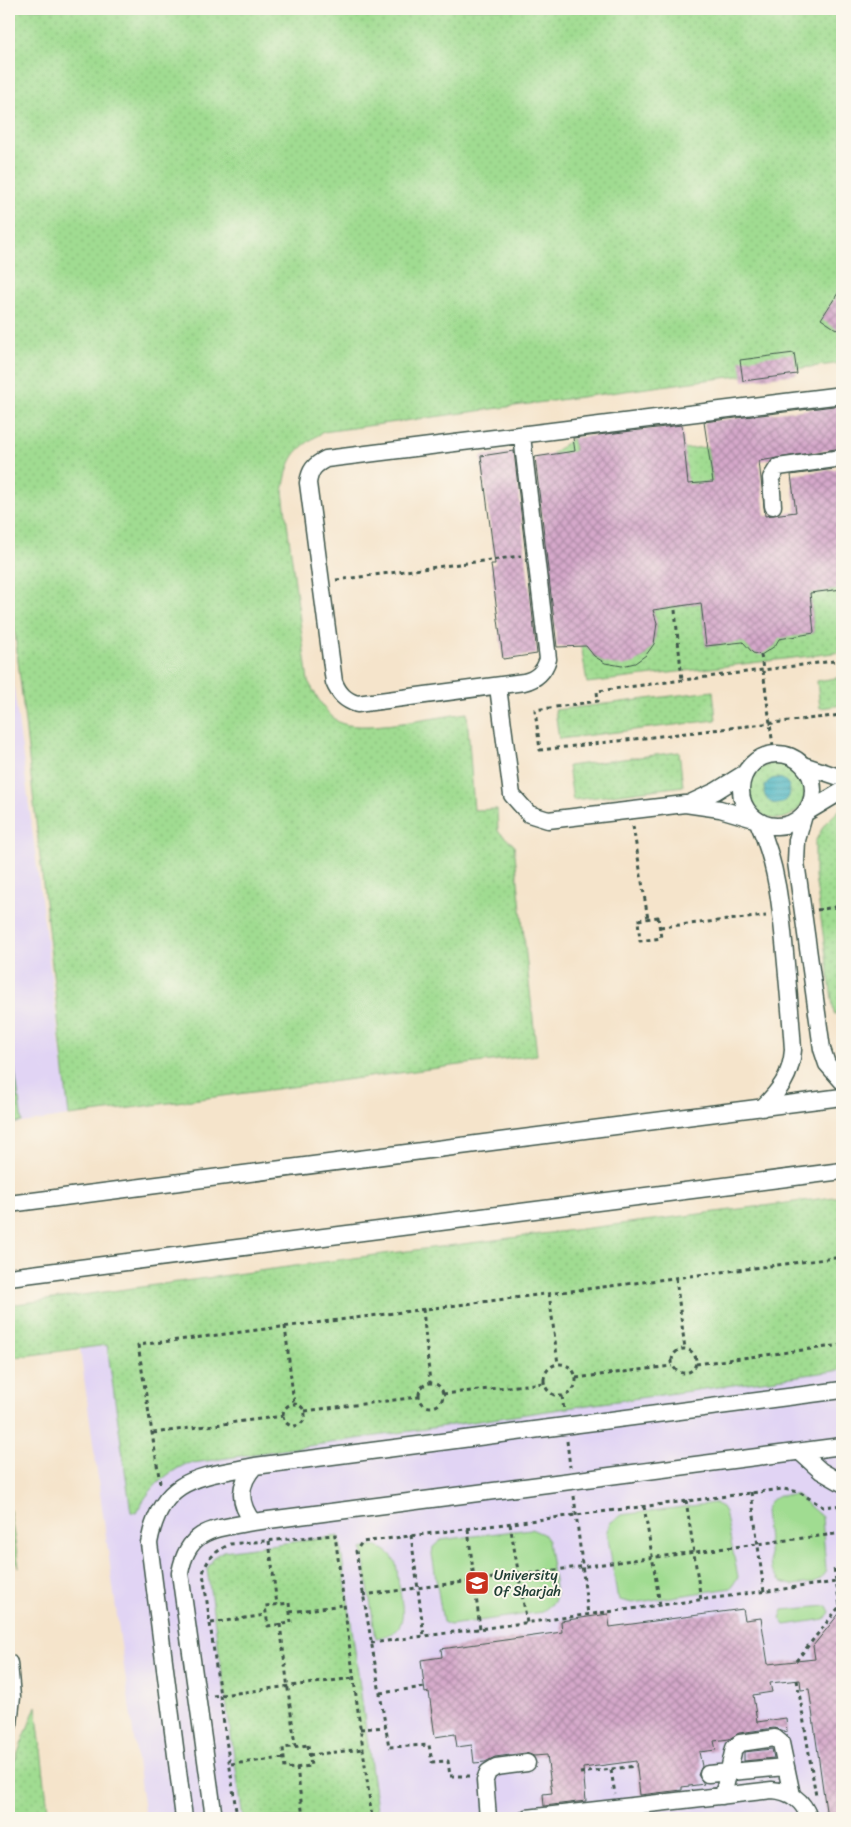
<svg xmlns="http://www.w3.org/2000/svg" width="851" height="1827" font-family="Sriracha,sans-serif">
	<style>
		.built { fill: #e1d4f4 }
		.grass { fill: url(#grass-dots); stroke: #608c62 }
		.garden { fill: #a0dc91; stroke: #608c62 }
		.water { fill: url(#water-rules); stroke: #32787a }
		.building { fill: url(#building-cross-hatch) }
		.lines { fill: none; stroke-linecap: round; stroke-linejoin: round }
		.minor-casing { stroke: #3f564b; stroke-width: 19 }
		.path { stroke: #3f564b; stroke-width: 3; stroke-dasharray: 4 4; stroke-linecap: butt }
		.minor { stroke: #fff; stroke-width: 16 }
		.labels { text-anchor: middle; stroke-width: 4; stroke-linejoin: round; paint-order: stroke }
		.poi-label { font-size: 14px; fill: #1f3d34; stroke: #fbf7ec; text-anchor: start }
	</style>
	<defs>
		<pattern id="grass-dots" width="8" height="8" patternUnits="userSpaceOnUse" patternTransform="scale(1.25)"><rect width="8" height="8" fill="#a0dc91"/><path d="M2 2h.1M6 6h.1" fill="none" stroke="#89be7e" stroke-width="1.8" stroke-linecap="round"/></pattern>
		<pattern id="water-rules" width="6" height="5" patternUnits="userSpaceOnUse" patternTransform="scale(1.25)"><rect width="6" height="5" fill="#45b3c1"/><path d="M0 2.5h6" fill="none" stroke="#39939e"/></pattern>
		<pattern id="building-cross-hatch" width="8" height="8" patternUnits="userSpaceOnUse" patternTransform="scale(1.25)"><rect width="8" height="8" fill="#d5a8ca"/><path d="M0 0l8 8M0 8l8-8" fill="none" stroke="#ac8aa5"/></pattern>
	</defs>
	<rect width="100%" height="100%" fill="#fbf7ec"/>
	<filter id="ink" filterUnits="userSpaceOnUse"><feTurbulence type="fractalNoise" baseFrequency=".02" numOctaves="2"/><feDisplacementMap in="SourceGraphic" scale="10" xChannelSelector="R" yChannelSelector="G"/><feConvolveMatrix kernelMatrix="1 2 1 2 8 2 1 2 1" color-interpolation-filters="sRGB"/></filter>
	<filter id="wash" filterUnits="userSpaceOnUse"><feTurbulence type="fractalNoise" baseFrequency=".0096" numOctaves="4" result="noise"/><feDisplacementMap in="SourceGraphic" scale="20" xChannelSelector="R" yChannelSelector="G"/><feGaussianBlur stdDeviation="1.12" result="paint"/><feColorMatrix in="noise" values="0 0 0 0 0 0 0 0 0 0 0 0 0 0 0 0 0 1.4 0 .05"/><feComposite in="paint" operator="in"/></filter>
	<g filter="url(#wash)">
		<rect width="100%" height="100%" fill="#f5e4cb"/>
		<!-- built -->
		<path class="built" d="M9 649 69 1116 9 1125Z
			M842 1253V1818H145L80 1349Z"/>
		<!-- grass -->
		<path class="grass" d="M9 9H842V363L706 380 323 432C293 451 289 456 283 492L308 681C316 695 324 711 337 721 355 735 442 716 467 713L474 810 497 809 498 831 514 845 537 1055 69 1116 9 580Z
			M573 438 594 602V656C631 680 667 652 653 610L701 603 706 646 814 633 810 593 842 589V652L587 683 552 454Z
			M707 447 713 482 607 494 684 449Z
			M842 677V705L820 708 817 681Z
			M713 691 716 720 559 739 555 710Z
			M679 752 683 786 573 800 568 766Z
			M749 791a28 28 0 1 1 56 0a28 28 0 1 1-56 0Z
			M842 807V1013L834 1014 815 876V842L824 825Z
			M9 1027 22 1122 9 1124Z
			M842 1196V1370L588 1405 186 1464C162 1476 149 1489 136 1513L131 1512 107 1345 9 1358V1305L368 1256Z
			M9 1505 19 1567 9 1552Z
			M339 1536 378 1816 354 1818H243L207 1569 215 1556 223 1551Z
			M36 1706 49 1818H9V1776Z"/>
		<!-- garden -->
		<path class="garden" d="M779 1495H797L822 1517 826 1571 820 1579 813 1583 792 1585 782 1582 771 1570 765 1511 769 1502Z
			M714 1503 722 1507 725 1512 738 1577 731 1588 632 1603 620 1600 617 1595 607 1531 610 1523 621 1515Z
			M531 1529 543 1534 548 1541 556 1595 554 1602 542 1612 450 1625 443 1622 432 1554 433 1547 441 1540Z
			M373 1546C381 1548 389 1551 393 1558 398 1564 397 1577 399 1585 403 1612 410 1633 376 1638L362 1549Z
			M827 1606 830 1612 825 1619 785 1625 780 1618 783 1610Z"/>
		<!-- water -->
		<path class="water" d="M764 791a13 13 0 1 1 26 0a13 13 0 1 1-26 0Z"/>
		<g id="blocks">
			<!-- building -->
			<path class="building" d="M842 287V333L821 319Z
				M794 353 797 374 743 381 740 360Z
				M842 405V448L759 461 765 516 796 512 791 475 842 468V589L810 593 814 633 779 639 775 646 761 655 753 653 743 642 706 646 701 603 653 610 657 623 654 644 646 655 635 663 622 666 605 663 594 656 586 646 557 647 535 457 575 451 573 438 682 425 688 484 713 482 704 422Z
				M514 451 537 654 503 659 491 564H495L481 456Z
				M743 1609 745 1620 761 1618 768 1664 815 1659 813 1646 842 1610V1818H827L809 1689 801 1690 800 1680 770 1683 772 1692 753 1695 757 1722 786 1718 787 1732 774 1728 739 1733 729 1739 714 1741 716 1750 699 1752 702 1766 698 1775 704 1784 682 1787V1790L640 1795 636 1761 583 1768 586 1801 544 1806 543 1794 552 1793 547 1755 534 1756 526 1753 495 1757 485 1762 474 1763 472 1745 457 1747 455 1734 435 1737 429 1692 425 1693 421 1660 442 1657 441 1649 562 1632 561 1621 608 1614 610 1627Z
				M772 1749 774 1758 744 1761V1752Z"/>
		</g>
	</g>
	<g filter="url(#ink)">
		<use href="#blocks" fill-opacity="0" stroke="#3f564b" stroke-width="1"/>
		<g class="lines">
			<defs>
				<path id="minor" d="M522 436 548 659C544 672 537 679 524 682L357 704C345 700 339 694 334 682L308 483C310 470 314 465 326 459L842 395
					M773 506 771 478 778 467 842 458
					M498 687 512 795 529 814 548 820 685 804 720 809 754 819
					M741 790a36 36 0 1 1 72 0a36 36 0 1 1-72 0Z
					M803 765 842 778
					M688 804 716 791 745 773
					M807 812 842 791
					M804 815 797 840 796 862 822 1049 827 1064 842 1081
					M758 822C777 864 781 908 785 953 788 986 791 1018 793 1050 791 1076 780 1090 762 1108
					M9 1204 842 1097
					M9 1277 842 1171
					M800 1452 821 1471 842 1483
					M253 1522C238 1503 238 1484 255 1466
					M9 1663 12 1697 9 1724
					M708 1774 785 1767
					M723 1796 734 1748 740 1743 775 1738 781 1743 792 1795
					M184 1818 149 1543C161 1477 199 1477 255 1466L842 1390
					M214 1818 180 1573C188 1528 215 1529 253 1522L842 1446
					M488 1818 485 1780 488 1772 496 1767 527 1763
					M527 1818 772 1790C790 1791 804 1801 809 1818"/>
			</defs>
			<!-- minor casing -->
			<use href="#minor" class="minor-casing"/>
			<!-- path -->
			<path class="path" d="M336 580 521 556
				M675 610 682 680
				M761 655 774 754
				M842 660 597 691 598 701 535 710 540 750 842 715
				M633 826 648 919
				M817 910 842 906
				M658 917 661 938 640 941 638 920Z
				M660 927 766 916
				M676 1278 685 1349
				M549 1293 558 1364
				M423 1309 430 1383
				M285 1326 294 1404
				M672 1361a12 12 0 1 1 24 0a12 12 0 1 1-24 0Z
				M544 1380a16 16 0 1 1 32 0a16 16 0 1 1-32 0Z
				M696 1364 842 1345
				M576 1378 672 1366
				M419 1395a12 12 0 1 1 24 0a12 12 0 1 1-24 0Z
				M443 1394 544 1383
				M562 1396 564 1410
				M283 1415a11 11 0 1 1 22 0a11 11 0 1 1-22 0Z
				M305 1411 419 1397
				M153 1433 283 1416
				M567 1441 570 1467
				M160 1483 138 1345 842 1257
				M751 1492 764 1592
				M574 1496 588 1615
				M686 1500 701 1600
				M644 1506 660 1605
				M839 1506 842 1533
				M510 1524 527 1623
				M468 1529 480 1629
				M411 1535 424 1636
				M269 1541 277 1605
				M363 1595 842 1533
				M289 1603 291 1623 268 1626 265 1606Z
				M290 1612 344 1605
				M211 1623 266 1615
				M280 1624 295 1746
				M371 1643 836 1582
				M796 1661 840 1606 834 1568 842 1567
				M797 1680 816 1796
				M380 1693 425 1687
				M213 1696 353 1678
				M360 1729 386 1727
				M308 1745 311 1766 285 1769 283 1748Z
				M309 1755 363 1749
				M231 1764 284 1758
				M297 1767 303 1818
				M611 1770 615 1794
				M580 1773 636 1766
				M470 1776H450L448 1761 432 1762 429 1745 389 1747 356 1551 362 1542 783 1489 799 1492 823 1507 842 1505
				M237 1818 203 1573C208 1557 215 1552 230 1544L335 1535 372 1818"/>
			<!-- minor -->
			<use href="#minor" class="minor"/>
		</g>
	</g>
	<!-- icons -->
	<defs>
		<symbol id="university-square" viewBox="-11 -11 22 22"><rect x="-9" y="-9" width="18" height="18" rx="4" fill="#c8321e" stroke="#fbf7ec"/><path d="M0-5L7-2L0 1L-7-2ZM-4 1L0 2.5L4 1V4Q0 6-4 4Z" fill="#fff"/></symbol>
	</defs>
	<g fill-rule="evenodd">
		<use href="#university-square" x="463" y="1569" width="28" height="28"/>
	</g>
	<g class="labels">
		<!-- poi labels -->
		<g class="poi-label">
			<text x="494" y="1580">University<tspan x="494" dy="16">Of Sharjah</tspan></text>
		</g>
	</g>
	<!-- margin -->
	<rect width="851" height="1827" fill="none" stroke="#fbf7ec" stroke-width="30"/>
</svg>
